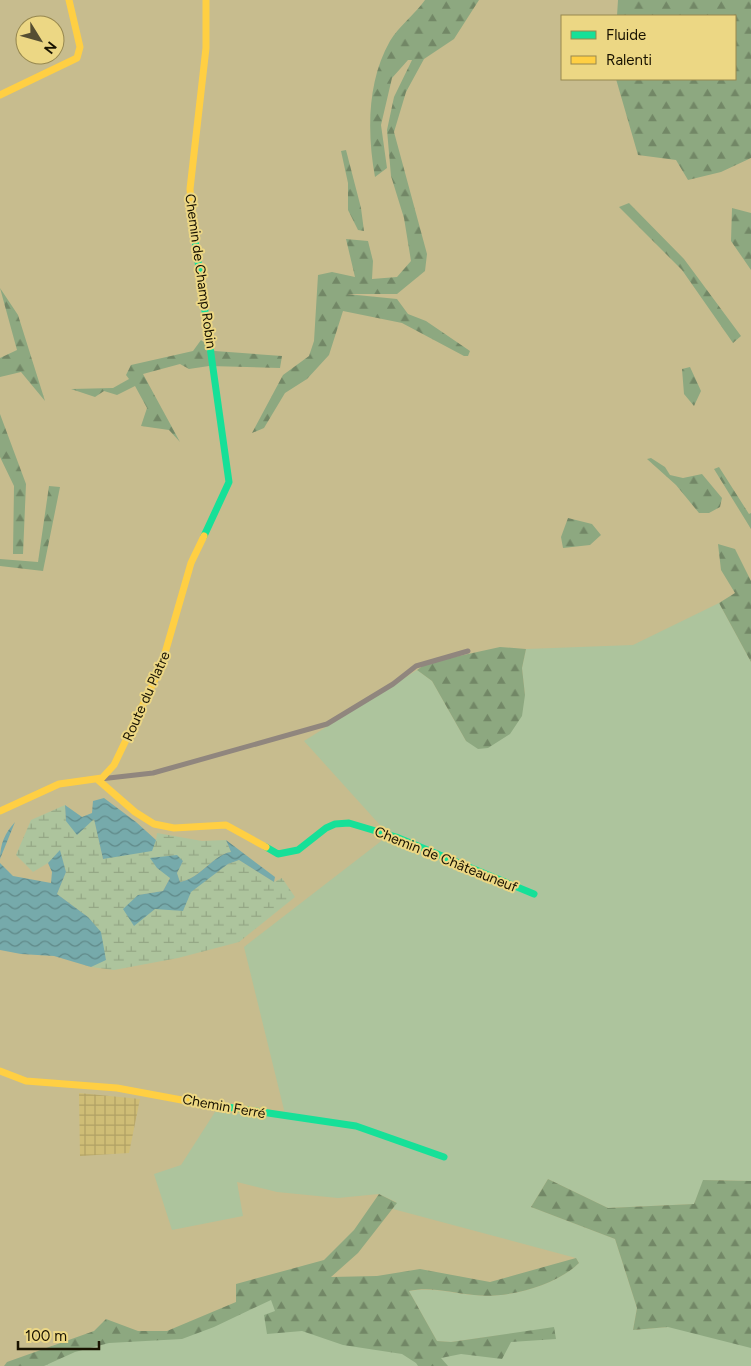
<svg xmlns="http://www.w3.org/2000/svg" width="751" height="1366" font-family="Figtree,sans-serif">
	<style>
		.industrial { fill: url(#industrial-grid) }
		.green { fill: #adc49d }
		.forest { fill: url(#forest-firs) }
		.wetland { fill: url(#wetland-marsh) }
		.water { fill: url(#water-waves) }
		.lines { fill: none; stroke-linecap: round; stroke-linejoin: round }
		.street { stroke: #90867e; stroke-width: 5 }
		.fast { stroke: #16e098; stroke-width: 7 }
		.slow { stroke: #ffcf43; stroke-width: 7 }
		.labels { text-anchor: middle; stroke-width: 4; stroke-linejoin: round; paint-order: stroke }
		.street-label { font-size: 14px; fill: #181200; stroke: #ecd784 }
	</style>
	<defs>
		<pattern id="industrial-grid" width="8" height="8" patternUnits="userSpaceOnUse" patternTransform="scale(1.25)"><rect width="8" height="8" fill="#cfbd76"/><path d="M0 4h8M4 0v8" fill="none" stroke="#b1a164"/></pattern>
		<pattern id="forest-firs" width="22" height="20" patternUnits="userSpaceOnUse" patternTransform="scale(1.25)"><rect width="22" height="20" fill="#8da880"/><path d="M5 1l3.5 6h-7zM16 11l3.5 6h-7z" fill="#728766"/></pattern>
		<pattern id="wetland-marsh" width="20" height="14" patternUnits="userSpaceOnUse" patternTransform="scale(1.25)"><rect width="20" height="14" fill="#adc49d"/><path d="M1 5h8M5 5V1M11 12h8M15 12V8" fill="none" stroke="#94a785"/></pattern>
		<pattern id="water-waves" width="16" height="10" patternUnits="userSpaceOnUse" patternTransform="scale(1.25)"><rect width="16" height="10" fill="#76aaab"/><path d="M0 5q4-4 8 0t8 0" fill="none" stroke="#608989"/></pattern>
	</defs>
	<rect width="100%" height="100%" fill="#c7bc8e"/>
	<!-- industrial -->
	<path class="industrial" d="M79 1093 140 1099 129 1153 80 1156Z"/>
	<!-- green -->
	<path class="green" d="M719 603 751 662V1181L704 1180 694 1204 608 1208 548 1179 531 1207 615 1239 637 1308 633 1330 668 1327 751 1331V1366H30L93 1341 174 1338 271 1292 415 1353 501 1335 451 1342 437 1341 409 1291C434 1287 449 1293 474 1295 506 1299 556 1286 579 1263L576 1258 393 1209 396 1202 379 1194 338 1198 277 1192 237 1182 243 1216 172 1230 154 1174 181 1165 215 1112 286 1118 244 947 389 835 304 741 417 670 432 681 466 741 525 695 522 668 526 649 633 645Z"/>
	<!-- forest -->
	<path class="forest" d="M425 0H479L454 39 424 59 406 92 394 132 427 254 425 271 397 294H347L397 299 408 314 426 321 470 351 468 356H464L402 323 343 311 329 355 307 379 285 393 264 428 252 433 283 375 309 356 314 341 318 275 332 272 355 277 346 239 368 241 373 261 372 279 397 277 411 261 404 218 391 176 387 130 394 97 412 60H408L392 78 381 125 387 168 375 177C367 133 367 81 390 41 399 26 415 14 425 0Z
		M618 0H751V158L721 172 688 180 676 160 638 155 616 79H735V16H617Z
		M346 150 361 208 364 231 358 230 348 210V183L341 151Z
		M629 203 684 259 741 336 733 343 682 270 619 207Z
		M732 208 751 213V270L731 241Z
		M0 288 18 315 45 401 21 372 0 377V358L17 350Z
		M201 340 215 351 282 356 280 368 209 366 189 369 180 364 143 374 180 442 169 430 141 426 147 408 135 386 117 395 104 391 95 397 71 389 113 388 129 379 126 375 131 365 193 351Z
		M690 367 701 391 694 406 684 394 682 369Z
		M0 414 26 484 23 554H13L14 486 0 457Z
		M651 458 665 467 670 475 683 478 702 474 722 498 720 507 709 513H699L676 485 647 459Z
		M719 467 749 514 751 513V529L714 469Z
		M49 486 60 487 43 571 0 566V559L38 562Z
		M568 518 592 524 601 535 590 545 563 548 561 537Z
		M718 544 735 549 751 581V662L719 603 735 593 721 570Z
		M500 647 526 649 522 668 525 695 522 716 510 734 488 748 478 749 466 741 432 681 417 670 427 663Z
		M548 1179 608 1208 694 1204 703 1180 751 1181V1348L668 1327 633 1330 637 1308 615 1239 531 1207Z
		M379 1194 397 1203 358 1253 331 1277 377 1276 420 1269 490 1282 576 1258 579 1263C556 1286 506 1299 474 1295 451 1293 431 1286 409 1291L437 1341 451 1342 554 1327 556 1339 511 1342 502 1359 461 1354 441 1358 448 1366H418L416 1363 402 1354 343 1345 302 1331 267 1334 264 1315 275 1311 271 1300 214 1327 182 1339 109 1343 75 1352 44 1366H4L7 1362 94 1331 106 1319 138 1331H167L236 1302V1284L324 1260 354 1230Z"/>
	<!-- wetland -->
	<path class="wetland" d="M65 805 66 821 94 819 103 859 156 840 157 833 202 841 226 840 231 852C214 854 200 878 180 882L177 873 183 861 157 868 170 877 163 891 138 895 155 908 183 911 190 892 228 864 239 860 274 882 282 878 295 897 239 942 178 958 114 970 91 967 106 959 88 917 57 894 66 872 60 851 48 863 33 872 16 855 31 820Z"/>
	<!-- water -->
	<path class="water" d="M104 798 136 822 156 840 152 851 103 859 94 819 77 835 66 821 65 805 82 817 92 813 93 801Z
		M15 822 0 859C0 844 5 833 15 822Z
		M226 840 275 877 274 882 239 860 228 864 191 892 183 911 155 909 134 926 123 909 138 895 163 891 170 878 157 868 150 858 177 855 183 861 177 873 180 882C201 878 214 854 231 852Z
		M60 850 66 872 57 894 88 917 101 932 106 960 91 967 54 956 21 954 0 950V863L13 876 51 883 52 872 48 863Z"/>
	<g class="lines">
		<!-- street -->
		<path class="street" d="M100 779 153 773 327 724 393 684 416 666 468 651"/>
		<!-- fast -->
		<path class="fast" d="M193 226 229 482 204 536
			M266 847 278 854 298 850 326 828 335 824 349 823 396 837 534 894
			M187 1101 356 1126 444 1157"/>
		<!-- slow -->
		<path class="slow" d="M0 95 77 58 80 47 69 0
			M193 226 190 189 206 48V0
			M97 779 135 812 154 824 174 828 226 825 266 847
			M0 811 59 784 102 778 114 765 161 667 191 563 204 536
			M0 1071 26 1081 117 1088 187 1101"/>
	</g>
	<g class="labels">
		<!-- street labels -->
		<g class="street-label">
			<text transform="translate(201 271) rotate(82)" y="5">Chemin de Champ Robin</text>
			<text transform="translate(146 696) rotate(-66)" y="5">Route du Platre</text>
			<text transform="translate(446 859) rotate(22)" y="5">Chemin de Châteauneuf</text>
			<text transform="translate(224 1106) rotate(10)" y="5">Chemin Ferré</text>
		</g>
	</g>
	<!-- legend -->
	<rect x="561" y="15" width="175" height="65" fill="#ecd784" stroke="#97884f"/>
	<rect x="571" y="31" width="25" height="8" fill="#16e098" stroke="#97884f"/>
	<text x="606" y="40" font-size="15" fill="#181200">Fluide</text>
	<rect x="571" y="56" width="25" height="8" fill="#ffcf43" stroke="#97884f"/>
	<text x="606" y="65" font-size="15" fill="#181200">Ralenti</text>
	<!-- north arrow -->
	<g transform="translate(40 40) rotate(127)"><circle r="24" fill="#ecd784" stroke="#97884f"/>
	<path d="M0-4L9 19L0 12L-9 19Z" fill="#554e32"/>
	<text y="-8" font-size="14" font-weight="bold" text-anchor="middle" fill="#181200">N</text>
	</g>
	<!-- scale -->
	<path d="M18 1341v8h81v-8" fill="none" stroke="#181200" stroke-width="2.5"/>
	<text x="25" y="1341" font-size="15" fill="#181200" stroke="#ecd784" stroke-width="4" paint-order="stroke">100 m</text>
</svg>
